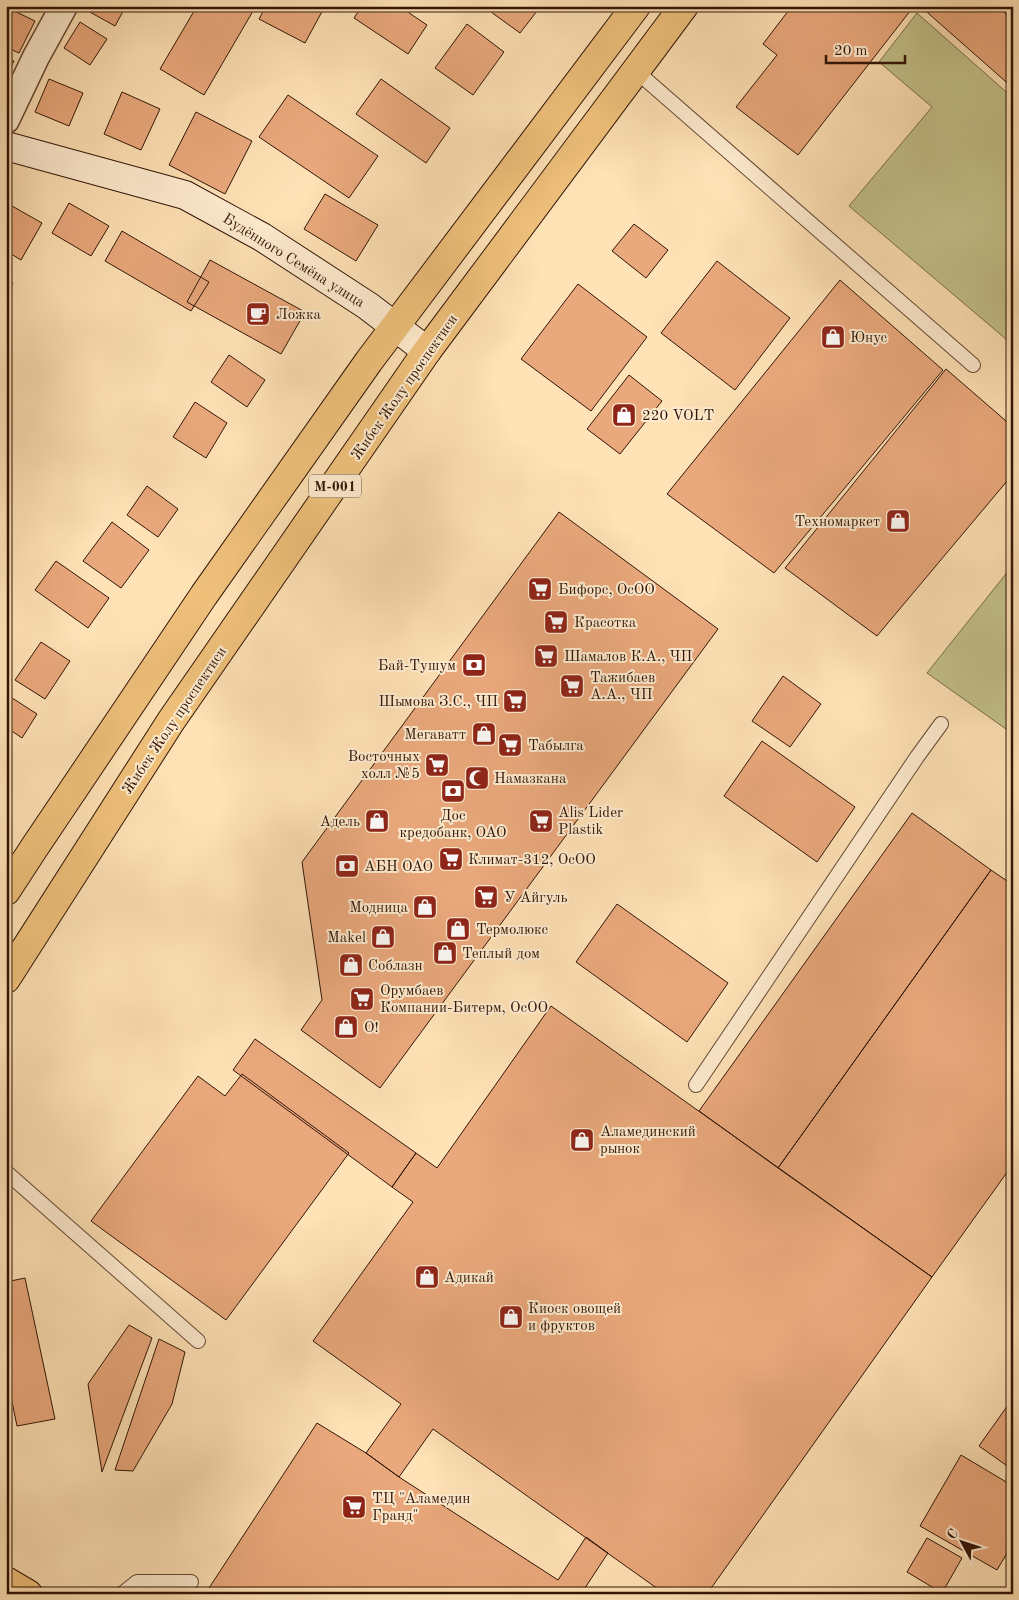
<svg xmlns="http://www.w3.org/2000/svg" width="1019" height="1600" font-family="'Old Standard TT',serif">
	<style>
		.green { fill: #c4c28b; stroke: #7a6c49 }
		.building { fill: #eaa97d; stroke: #311507 }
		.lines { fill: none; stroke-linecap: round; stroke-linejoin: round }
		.lane-casing { stroke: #644833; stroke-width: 16 }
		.street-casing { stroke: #644833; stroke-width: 29 }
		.secondary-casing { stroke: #311507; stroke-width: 30 }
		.primary-casing { stroke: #311507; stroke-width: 30 }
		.lane { stroke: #ffecd0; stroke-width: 14 }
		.street { stroke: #ffecd0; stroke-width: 26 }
		.secondary { stroke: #ffecd0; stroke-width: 28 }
		.primary { stroke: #f0c17b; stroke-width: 28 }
		.labels { text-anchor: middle; stroke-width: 4; stroke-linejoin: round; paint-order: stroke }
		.shield { fill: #ffecd0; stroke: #6f5643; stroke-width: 1 }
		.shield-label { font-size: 14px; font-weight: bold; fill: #311507 }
		.street-label { font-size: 15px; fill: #311507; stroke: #ffecd0 }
		.poi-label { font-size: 15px; fill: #311507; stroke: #ffecd0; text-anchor: start }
	</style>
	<rect width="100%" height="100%" fill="#ffe2b6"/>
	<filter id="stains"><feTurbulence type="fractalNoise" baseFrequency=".004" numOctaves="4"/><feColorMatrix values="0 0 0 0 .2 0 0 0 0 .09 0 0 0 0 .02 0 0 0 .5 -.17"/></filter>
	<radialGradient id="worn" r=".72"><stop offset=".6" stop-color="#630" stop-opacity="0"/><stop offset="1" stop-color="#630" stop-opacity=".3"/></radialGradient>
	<!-- green -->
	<path class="green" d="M917 13 1013 98V345L849 206 932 107 879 62Z
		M1013 565V734L927 673Z"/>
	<!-- building -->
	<path class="building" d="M90 6H126L115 26 88 11Z
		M197 6H246L253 11 204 95 160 69Z
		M266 6H325L305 43 259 19Z
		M362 6H399L427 25 408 54 354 18Z
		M495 6H541L520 33 491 12Z
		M792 6H802L810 12 815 6H914L798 155 736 107 777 55 763 44Z
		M920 6H997L1013 20V88Z
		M6 7 35 21 19 53 6 47Z
		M80 22 107 39 90 65 64 48Z
		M467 24 504 52 473 95 435 68Z
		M6 57 14 61 6 76Z
		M49 79 83 93 69 126 35 112Z
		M381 79 450 128 426 163 356 114Z
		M122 92 160 109 141 150 104 134Z
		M288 95 378 156 349 198 259 137Z
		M196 112 252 141 225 194 169 165Z
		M325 194 378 225 356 261 304 229Z
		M69 203 109 226 91 256 52 233Z
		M12 206 42 223 21 260 6 251V216Z
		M634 224 668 250 646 278 612 251Z
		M122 231 209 282 191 311 105 261Z
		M210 260 305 312 281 354 187 302Z
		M717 261 790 318 735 390 661 333Z
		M6 279 13 283 6 295Z
		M840 280 943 370 774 573 667 494Z
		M578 284 647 337 591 411 521 359Z
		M229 355 265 380 247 407 211 382Z
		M946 369 1013 427V474L877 636 785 568Z
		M629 375 662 401 620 454 587 429Z
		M195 402 227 423 206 458 173 437Z
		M147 486 178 509 158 537 127 515Z
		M559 512 718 629 380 1088 301 1030 322 1000 302 862Z
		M112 522 149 550 121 588 83 561Z
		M56 561 109 598 88 628 35 590Z
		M41 642 70 661 45 699 15 680Z
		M783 676 821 704 790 747 752 721Z
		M9 696 37 714 22 738 6 727V699Z
		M762 741 855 807 817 862 724 796Z
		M912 813 991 870 778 1168 699 1111Z
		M991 870 1013 885V1164L932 1277 778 1168Z
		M617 904 728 983 687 1042 576 962Z
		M551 1006 932 1277 707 1594H665L433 1429 399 1477 366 1453 401 1404 313 1341 413 1202 392 1187 416 1153 437 1168Z
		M255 1039 416 1153 392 1187 233 1070Z
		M242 1074 349 1153 226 1320 91 1221 198 1076 225 1096Z
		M25 1278 55 1419 17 1426 6 1373V1282Z
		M129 1325 152 1338 102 1472 88 1384Z
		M159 1339 185 1352 172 1404 133 1471 115 1470Z
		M1013 1398V1470L979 1446Z
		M317 1423 366 1453 399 1477 558 1580 586 1537 608 1553 581 1594H218L209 1588Z
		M961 1455 1013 1486V1543L997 1570 920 1526Z
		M927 1538 962 1558 942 1593 907 1572Z"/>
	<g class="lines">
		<defs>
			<path id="lane" d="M636 71 973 365
				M696 1085 917 757 941 724
				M6 1172 198 1341
				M122 1594 137 1582H191"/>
			<path id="street" d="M6 120 36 57 64 6"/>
			<path id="secondary" d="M6 146 185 195 262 237 368 306 427 351"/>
			<path id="primary" d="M6 891 34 848 204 595 369 361 636 6
				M6 979 171 721 427 351 684 6
				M6 1581 28 1594"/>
		</defs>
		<!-- lane casing -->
		<use href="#lane" class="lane-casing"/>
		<!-- street casing -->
		<use href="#street" class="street-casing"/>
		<!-- secondary casing -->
		<use href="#secondary" class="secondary-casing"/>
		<!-- primary casing -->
		<use href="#primary" class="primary-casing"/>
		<!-- lane -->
		<use href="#lane" class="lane"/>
		<!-- street -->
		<use href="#street" class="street"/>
		<!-- secondary -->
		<use href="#secondary" class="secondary"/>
		<!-- primary -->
		<use href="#primary" class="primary"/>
	</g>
	<!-- icons -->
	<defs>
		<symbol id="cafe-square" viewBox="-11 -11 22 22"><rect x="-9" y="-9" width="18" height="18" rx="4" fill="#8f2418" stroke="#ffecd0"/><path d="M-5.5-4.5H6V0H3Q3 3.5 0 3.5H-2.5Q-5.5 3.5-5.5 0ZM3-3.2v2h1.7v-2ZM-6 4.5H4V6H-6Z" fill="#fff"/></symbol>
		<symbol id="shop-square" viewBox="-11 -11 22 22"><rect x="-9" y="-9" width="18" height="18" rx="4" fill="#8f2418" stroke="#ffecd0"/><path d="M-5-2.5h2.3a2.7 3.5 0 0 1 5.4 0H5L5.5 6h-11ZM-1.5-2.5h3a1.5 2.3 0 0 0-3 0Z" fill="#fff"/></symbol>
		<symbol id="supermarket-square" viewBox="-11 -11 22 22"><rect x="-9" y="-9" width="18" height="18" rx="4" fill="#8f2418" stroke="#ffecd0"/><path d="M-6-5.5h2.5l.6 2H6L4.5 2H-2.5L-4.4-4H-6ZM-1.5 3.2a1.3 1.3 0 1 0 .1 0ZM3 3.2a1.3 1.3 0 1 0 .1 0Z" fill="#fff"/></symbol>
		<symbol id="bank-square" viewBox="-11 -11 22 22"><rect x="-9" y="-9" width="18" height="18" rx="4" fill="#8f2418" stroke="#ffecd0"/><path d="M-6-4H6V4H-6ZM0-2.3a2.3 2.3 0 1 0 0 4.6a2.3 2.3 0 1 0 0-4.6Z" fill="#fff"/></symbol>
		<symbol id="mosque-square" viewBox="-11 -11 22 22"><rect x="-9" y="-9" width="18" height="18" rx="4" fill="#8f2418" stroke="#ffecd0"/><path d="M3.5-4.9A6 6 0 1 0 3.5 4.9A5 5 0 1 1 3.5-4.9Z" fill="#fff"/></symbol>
	</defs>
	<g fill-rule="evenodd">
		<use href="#cafe-square" x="244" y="300" width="28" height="28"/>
		<use href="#shop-square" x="819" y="323" width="28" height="28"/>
		<use href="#shop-square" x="610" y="401" width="28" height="28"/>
		<use href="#shop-square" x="884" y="507" width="28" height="28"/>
		<use href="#supermarket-square" x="526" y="575" width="28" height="28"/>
		<use href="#supermarket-square" x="542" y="608" width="28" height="28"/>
		<use href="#supermarket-square" x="532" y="642" width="28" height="28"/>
		<use href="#bank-square" x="460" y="651" width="28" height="28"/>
		<use href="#supermarket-square" x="558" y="672" width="28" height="28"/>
		<use href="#supermarket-square" x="501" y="687" width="28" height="28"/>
		<use href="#shop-square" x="470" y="720" width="28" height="28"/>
		<use href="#supermarket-square" x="496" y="731" width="28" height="28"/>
		<use href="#supermarket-square" x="423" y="751" width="28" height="28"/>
		<use href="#mosque-square" x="463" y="764" width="28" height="28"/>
		<use href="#bank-square" x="439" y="777" width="28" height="28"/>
		<use href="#shop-square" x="363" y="807" width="28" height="28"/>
		<use href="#supermarket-square" x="527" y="807" width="28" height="28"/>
		<use href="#supermarket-square" x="437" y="845" width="28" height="28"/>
		<use href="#bank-square" x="333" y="852" width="28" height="28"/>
		<use href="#supermarket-square" x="472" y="883" width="28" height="28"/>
		<use href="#shop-square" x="411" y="893" width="28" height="28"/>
		<use href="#shop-square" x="444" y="915" width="28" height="28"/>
		<use href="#shop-square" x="369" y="923" width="28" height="28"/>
		<use href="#shop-square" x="431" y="939" width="28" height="28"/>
		<use href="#shop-square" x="337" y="951" width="28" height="28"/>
		<use href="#supermarket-square" x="348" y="985" width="28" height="28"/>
		<use href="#shop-square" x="332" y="1013" width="28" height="28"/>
		<use href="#shop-square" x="568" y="1126" width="28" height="28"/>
		<use href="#shop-square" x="413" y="1263" width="28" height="28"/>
		<use href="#shop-square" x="497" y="1303" width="28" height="28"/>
		<use href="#supermarket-square" x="340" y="1493" width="28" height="28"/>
	</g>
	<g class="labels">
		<!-- shield labels -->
		<rect class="shield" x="309" y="474.5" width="52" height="23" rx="4"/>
		<g class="shield-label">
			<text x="335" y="491">М-001</text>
		</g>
		<!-- street labels -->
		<g class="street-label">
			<text transform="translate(294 260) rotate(32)" y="5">Будённого Семёна улица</text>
			<text transform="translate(404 387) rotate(-55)" y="5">Жибек Жолу проспектиси</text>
			<text transform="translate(174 720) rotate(-56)" y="5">Жибек Жолу проспектиси</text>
		</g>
		<!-- poi labels -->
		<g class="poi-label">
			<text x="276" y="319">Ложка</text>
			<text x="850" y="342">Юнус</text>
			<text x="642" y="420">220 VOLT</text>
			<text x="880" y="526" text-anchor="end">Техномаркет</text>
			<text x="558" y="594">Бифорс, ОсОО</text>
			<text x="574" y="627">Красотка</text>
			<text x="564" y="661">Шамалов К.А., ЧП</text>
			<text x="456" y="670" text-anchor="end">Бай-Тушум</text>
			<text x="590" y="682">Тажибаев<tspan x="590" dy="17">А.А., ЧП</tspan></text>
			<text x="498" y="706" text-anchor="end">Шымова З.С., ЧП</text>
			<text x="466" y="739" text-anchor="end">Мегаватт</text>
			<text x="528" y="750">Табылга</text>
			<text x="420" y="761" text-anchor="end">Восточных<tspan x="420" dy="17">холл №5</tspan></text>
			<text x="494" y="783">Намазкана</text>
			<text x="558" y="817">Alis Lider<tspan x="558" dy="17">Plastik</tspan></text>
			<text x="453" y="820" text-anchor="middle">Дос<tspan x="453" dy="17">кредобанк, ОАО</tspan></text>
			<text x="360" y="826" text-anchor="end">Адель</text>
			<text x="468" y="864">Климат-312, ОсОО</text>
			<text x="364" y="871">АБН ОАО</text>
			<text x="504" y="902">У Айгуль</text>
			<text x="408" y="912" text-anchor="end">Модница</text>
			<text x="476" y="934">Термолюкс</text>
			<text x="366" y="942" text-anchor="end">Makel</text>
			<text x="462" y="958">Теплый дом</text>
			<text x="368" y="970">Соблазн</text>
			<text x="380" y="995">Орумбаев<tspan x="380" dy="17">Компании-Битерм, ОсОО</tspan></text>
			<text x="364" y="1032">О!</text>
			<text x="600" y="1136">Аламединский<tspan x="600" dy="17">рынок</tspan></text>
			<text x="444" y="1282">Адикай</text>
			<text x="528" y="1313">Киоск овощей<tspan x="528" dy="17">и фруктов</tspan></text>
			<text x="372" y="1503">ТЦ "Аламедин<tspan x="372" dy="17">Гранд"</tspan></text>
		</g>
	</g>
	<!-- margin -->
	<rect width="1019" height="1600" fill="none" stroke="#ffe2b6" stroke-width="25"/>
	<rect x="8" y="8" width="1004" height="1585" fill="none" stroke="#311507" stroke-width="2.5"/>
	<rect x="12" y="12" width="994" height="1575" fill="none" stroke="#311507"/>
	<!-- north arrow -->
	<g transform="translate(962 1542) rotate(310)" stroke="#ffecd0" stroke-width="4" paint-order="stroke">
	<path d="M0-4L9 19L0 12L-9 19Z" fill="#311507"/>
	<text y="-8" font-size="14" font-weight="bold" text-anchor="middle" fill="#311507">С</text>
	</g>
	<!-- scale -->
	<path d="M826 55v8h79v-8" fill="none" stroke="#311507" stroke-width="2.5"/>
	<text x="834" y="55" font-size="15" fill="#311507" stroke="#ffecd0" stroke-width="4" paint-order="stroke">20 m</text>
	<rect width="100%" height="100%" filter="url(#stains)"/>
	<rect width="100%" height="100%" fill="url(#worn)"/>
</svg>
